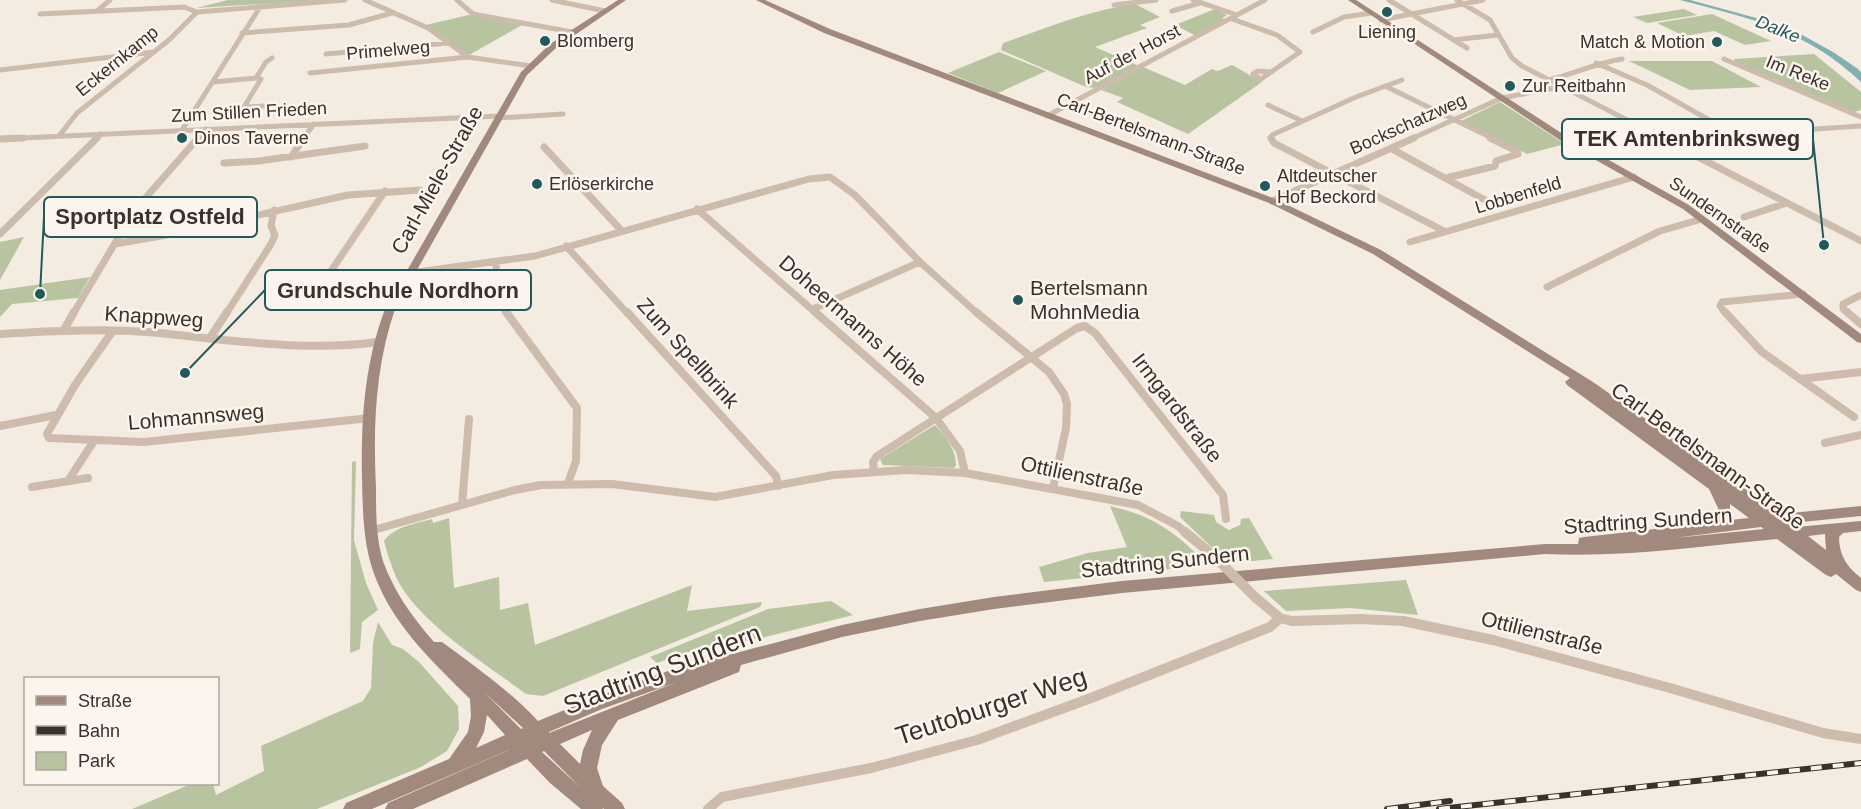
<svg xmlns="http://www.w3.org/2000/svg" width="1861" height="809" font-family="Helvetica,sans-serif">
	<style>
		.green { fill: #b8c4a0 }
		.water { fill: #7fb0b2 }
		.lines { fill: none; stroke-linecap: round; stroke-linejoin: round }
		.street-far3 { stroke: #cdbbac; stroke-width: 5 }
		.street-far2 { stroke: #cdbbac; stroke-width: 7 }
		.street-far1 { stroke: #cdbbac; stroke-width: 8 }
		.street { stroke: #cdbbac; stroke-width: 10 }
		.secondary { fill: #a18a7d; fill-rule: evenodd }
		.rail-casing { stroke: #3b302b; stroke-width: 6 }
		.rail { stroke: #fbf5ee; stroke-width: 4; stroke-dasharray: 11; stroke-linecap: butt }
		.street-bridge { stroke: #cdbbac; stroke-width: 10 }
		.poi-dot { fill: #1f5a5e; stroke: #fbf5ee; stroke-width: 2 }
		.labels { text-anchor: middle; stroke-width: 5; stroke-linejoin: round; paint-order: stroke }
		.far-water-label { font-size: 18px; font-style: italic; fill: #1f5a5e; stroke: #fbf5ee }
		.far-poi-label { font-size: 18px; fill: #3b302b; stroke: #fbf5ee; text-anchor: start }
		.far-street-label { font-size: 18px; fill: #3b302b; stroke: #fbf5ee }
		.street-label { font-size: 21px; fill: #3b302b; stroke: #fbf5ee }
		.poi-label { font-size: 21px; fill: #3b302b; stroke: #fbf5ee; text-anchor: start }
		.near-street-label { font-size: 26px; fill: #3b302b; stroke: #fbf5ee }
		.leader { fill: none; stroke: #1f5a5e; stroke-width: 2 }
		.callout-dot { fill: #1f5a5e; stroke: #fbf5ee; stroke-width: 2 }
		.callout { fill: #fbf5ee; stroke: #1f5a5e; stroke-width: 2 }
		.callout-label { font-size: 22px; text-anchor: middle; font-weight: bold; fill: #3b302b }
	</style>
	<rect width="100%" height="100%" fill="#f4ebe1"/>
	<!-- green -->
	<path class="green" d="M228 0H328L196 8Z
		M1135 4 1160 17 1140 25 1147 28 1095 47 1139 66 1098 88 1086 87 1001 50 1003 43C1046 28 1090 10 1135 4Z
		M1215 9 1227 15 1222 18 1227 20 1196 36 1175 25Z
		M1684 9 1697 15 1647 23 1633 17Z
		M1712 14 1771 41 1745 45 1714 31 1684 36 1657 23Z
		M469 15 522 25 469 55 426 25Z
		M999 52 1046 71 998 93 948 73Z
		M1814 54 1861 92V110L1854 112 1736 63 1734 59Z
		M1629 61H1712L1761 87 1690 90Z
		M1232 65 1262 82 1188 134 1117 102 1123 98 1101 90 1143 67 1185 85 1212 69 1218 71Z
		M1500 102 1565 144 1527 154 1461 121Z
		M24 237 0 280V242Z
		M90 277 78 298 12 304 0 317V290Z
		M935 425C945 436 956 449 956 465L954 468 883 465 880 459Z
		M356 461 354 540 366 583 378 610 362 622 360 649 350 653 352 462Z
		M1110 506C1156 517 1175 532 1208 565L1044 582 1039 567 1088 553 1127 547Z
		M1181 511 1214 515 1216 522 1229 530 1240 525 1241 519 1249 518 1273 559 1234 563 1226 555 1221 556 1180 517Z
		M449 518 454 588 499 577 500 610 528 603 535 645 692 585 687 611 762 602 760 607 543 696 526 694C486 664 417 622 396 577 391 565 387 553 384 541 395 526 415 524 432 519L433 523Z
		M1406 580 1418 615 1351 608 1286 611 1264 591Z
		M831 601 853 615 765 637 692 651 657 663 650 657 768 609Z
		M378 622 392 645 403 649 419 662 458 706 459 729 447 751 421 767 317 809H132L191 784H213L216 795 264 771 261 746 363 701 371 688 373 643Z"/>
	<!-- water -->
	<path class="water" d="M1680 0H1690L1786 26 1833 52 1858 69 1861 72V82C1805 29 1751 19 1680 0Z"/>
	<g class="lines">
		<!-- street-far3 -->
		<path class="street-far3" d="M365 0 428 28 468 57 531 66
			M457 0 473 14 572 32
			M552 0 605 11
			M1193 0 1234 14
			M1389 0 1467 48
			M1457 0 1490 20 1512 58 1522 66 1664 139
			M1114 5 1156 0
			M97 11 110 0
			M1172 11 1200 3
			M40 14 184 7 197 12
			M1232 19 1277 35 1300 52 1261 79 1253 74 1258 71 1271 72
			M1381 20 1483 0
			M1313 32 1344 17 1371 13
			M242 33 349 25 392 13
			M1453 40 1498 35
			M326 54 448 43
			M1724 59 1861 117
			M1596 63 1647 85 1743 139
			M0 70 154 52
			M310 73 468 57
			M256 78 266 62 272 58
			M1548 80C1574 74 1596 63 1622 59
			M213 82 256 78
			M1385 86 1494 139
			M1268 105 1302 121
			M244 107 261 79 256 78
			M234 108 264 106
			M1047 116 1265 0
			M498 118 563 114
			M182 130 260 7
			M59 136 77 113 169 40 197 12 345 0
			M0 139 499 116
			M96 139 101 134
			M197 139 206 129
			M303 139 314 124
			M1272 139V135L1356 97 1402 80
			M1411 139 1502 98 1560 87
			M1745 139 1770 132 1861 126"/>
		<!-- street-far2 -->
		<path class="street-far2" d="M1271 138 1274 143 1444 231
			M1661 138 1861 241
			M1740 138 1744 140
			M0 139 23 138
			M544 147 621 230
			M1392 149 1485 200
			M1693 155 1750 138
			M291 157 304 138
			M224 163 259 161 365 146
			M1446 178 1495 166 1496 161 1518 154 1517 151 1490 138
			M1272 201 1414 138
			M697 209 817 314
			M1744 217 1787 203
			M0 234 97 138
			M1410 242 1634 177
			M115 244 178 233 348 195 420 190
			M566 246 628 314
			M496 263 498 301 508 314
			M410 273 535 256 809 179 830 177 855 195 920 262 978 314
			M327 277 385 191
			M1547 287 1660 231 1702 219
			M813 309 920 262
			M73 314 134 211 198 138
			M226 314 271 244 275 235 271 226 274 210
			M1726 314 1720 306 1722 302 1803 294
			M1849 314 1843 309V304L1861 295"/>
		<!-- street-far1 -->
		<path class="street-far1" d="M506 312 577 408 576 461 568 483
			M627 312 776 476 778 486
			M815 312 936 418 960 451 965 473
			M976 312 1049 372 1064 394 1067 404 1066 428 1053 488
			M1725 312 1762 352 1854 417
			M1847 312 1861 324
			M64 330 74 312
			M112 332 75 385 47 434 49 438 144 442 370 418
			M0 334C53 331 106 328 159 333 228 340 309 352 377 342
			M210 338 227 312
			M1800 379 1861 372
			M0 426 56 415
			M1825 443 1861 435
			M874 471 873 462 877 456 1077 328 1085 326 1095 333 1223 495 1226 519
			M68 481 94 441
			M32 487 88 478
			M462 505 469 419
			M370 531 515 490 541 485 612 484 715 497 833 475 906 470 965 473 1138 505 1178 526 1187 534"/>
		<!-- street -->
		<path class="street" d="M1185 532 1214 556
			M1256 598 1280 618 1292 621 1360 619 1403 621 1493 640 1670 688 1823 733 1861 739
			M708 809 722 797 871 768 977 740 1091 698 1270 627 1280 618"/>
		<!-- secondary -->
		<path class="secondary" d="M618 0H626L556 48 527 75 395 309C375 368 373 427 376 489 376 513 376 538 383 561 394 592 413 618 434 642H442C476 667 510 691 538 721L591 699 668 671 842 625 920 609 994 597 1122 581 1545 544H1578L1579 538 1584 537 1717 522 1718 508 1709 489 1567 385 1565 382 1570 378 1373 254 1269 203 824 33 756 0H765L830 29 1275 199 1381 250 1593 382 1781 514 1861 506V516L1792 523 1796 527 1861 521V531L1843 533 1839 537C1839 555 1847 567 1861 578V592L1856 590 1836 574 1831 577 1826 575 1777 539C1700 546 1622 558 1545 554L1122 593 994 609 920 621 842 637 741 665 739 672 618 720 602 745 597 768 603 786 622 803 625 809H604L602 807 603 809H581L550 783 527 759 413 809H385L388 803 516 747 372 809H343L346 803 449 759 468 732 471 716 470 699C436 665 399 631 379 586 363 551 363 517 362 479 361 421 364 365 385 309L521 72 550 44ZM1730 504 1749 518 1730 520ZM1761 527 1764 529 1674 538ZM1825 535 1826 550 1808 536 1825 534ZM677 682 549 733V732L602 709ZM484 692 523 728 521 729ZM487 715 505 735 476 748 484 732ZM592 730 583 750 580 764 560 744ZM544 751 580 787 542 752Z
			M1348 0H1356L1566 136 1689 205 1861 334V343L1857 342 1683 209 1560 140Z"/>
		<defs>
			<path id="rail" d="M1387 809 1450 801
				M1439 809 1861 763"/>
		</defs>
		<!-- rail casing -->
		<use href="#rail" class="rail-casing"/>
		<!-- rail -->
		<use href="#rail" class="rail"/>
		<!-- street-bridge -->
		<path class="street-bridge" d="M1214 556 1256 598"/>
	</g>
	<!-- markers -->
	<g class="poi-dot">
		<circle cx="1387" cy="12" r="6"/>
		<circle cx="545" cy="41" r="6"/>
		<circle cx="1717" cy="42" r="6"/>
		<circle cx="1510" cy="86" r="6"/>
		<circle cx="182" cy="138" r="6"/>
		<circle cx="537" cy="184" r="6"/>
		<circle cx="1265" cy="186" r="6"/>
		<circle cx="1018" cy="300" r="6"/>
	</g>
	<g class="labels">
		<!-- far-water labels -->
		<g class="far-water-label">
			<text transform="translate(1778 29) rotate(22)" y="6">Dalke</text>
		</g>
		<!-- far-poi labels -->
		<g class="far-poi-label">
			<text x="1387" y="38" text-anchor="middle">Liening</text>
			<text x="557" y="47">Blomberg</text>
			<text x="1705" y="48" text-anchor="end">Match &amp; Motion</text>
			<text x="1522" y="92">Zur Reitbahn</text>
			<text x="194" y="144">Dinos Taverne</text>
			<text x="1277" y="182">Altdeutscher<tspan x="1277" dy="21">Hof Beckord</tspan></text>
			<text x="549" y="190">Erlöserkirche</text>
		</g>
		<!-- far-street labels -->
		<g class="far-street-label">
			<text transform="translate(388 50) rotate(-5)" y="6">Primelweg</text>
			<text transform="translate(1132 54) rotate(-28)" y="6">Auf der Horst</text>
			<text transform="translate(117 61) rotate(-39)" y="6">Eckernkamp</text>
			<text transform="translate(1798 73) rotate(22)" y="6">Im Reke</text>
			<text transform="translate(249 112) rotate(-3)" y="6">Zum Stillen Frieden</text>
			<text transform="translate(1408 124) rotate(-24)" y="6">Bockschatzweg</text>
			<text transform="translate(1151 134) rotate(21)" y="6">Carl-Bertelsmann-Straße</text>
			<text transform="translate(1518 195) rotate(-17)" y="6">Lobbenfeld</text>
			<text transform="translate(1720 215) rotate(35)" y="6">Sundernstraße</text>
		</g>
		<!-- street labels -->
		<g class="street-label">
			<text transform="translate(437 180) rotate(-61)" y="7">Carl-Miele-Straße</text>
			<text transform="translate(154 317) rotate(4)" y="7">Knappweg</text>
			<text transform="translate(853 321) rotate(41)" y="7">Doheermanns Höhe</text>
			<text transform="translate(688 353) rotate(48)" y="7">Zum Spellbrink</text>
			<text transform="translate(1177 408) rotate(52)" y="7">Irmgardstraße</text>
			<text transform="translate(196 417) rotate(-5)" y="7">Lohmannsweg</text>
			<text transform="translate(1708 456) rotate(36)" y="7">Carl-Bertelsmann-Straße</text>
			<text transform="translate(1082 476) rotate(12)" y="7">Ottilienstraße</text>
			<text transform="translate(1648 521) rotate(-4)" y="7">Stadtring Sundern</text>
			<text transform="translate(1165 562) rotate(-6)" y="7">Stadtring Sundern</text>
			<text transform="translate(1542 633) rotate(14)" y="7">Ottilienstraße</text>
		</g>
		<!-- poi labels -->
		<g class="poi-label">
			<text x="1030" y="295">Bertelsmann<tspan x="1030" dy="24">MohnMedia</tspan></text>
		</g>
		<!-- near-street labels -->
		<g class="near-street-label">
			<text transform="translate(662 669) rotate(-21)" y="9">Stadtring Sundern</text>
			<text transform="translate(991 706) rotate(-18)" y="9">Teutoburger Weg</text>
		</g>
	</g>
	<!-- callouts -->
	<path class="leader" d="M1824 245L1813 139M40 294L44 217M185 373L265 290"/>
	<g class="callout-dot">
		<circle cx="1824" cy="245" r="6"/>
		<circle cx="40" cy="294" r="6"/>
		<circle cx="185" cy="373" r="6"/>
	</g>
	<g class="callout">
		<rect x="1562" y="119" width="251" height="40" rx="6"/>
		<rect x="44" y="197" width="213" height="40" rx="6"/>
		<rect x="265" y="270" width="266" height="40" rx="6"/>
	</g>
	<g class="callout-label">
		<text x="1687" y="146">TEK Amtenbrinksweg</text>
		<text x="150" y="224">Sportplatz Ostfeld</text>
		<text x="398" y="298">Grundschule Nordhorn</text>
	</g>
	<!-- legend -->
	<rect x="24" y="677" width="195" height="108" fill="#fbf5ee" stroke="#aea6a0" stroke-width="1.5"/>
	<rect x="36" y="696" width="30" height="9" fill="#a18a7d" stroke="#aea6a0" stroke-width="1.5"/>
	<text x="78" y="707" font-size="18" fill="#3b302b">Straße</text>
	<rect x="36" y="726" width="30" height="9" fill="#3b302b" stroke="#aea6a0" stroke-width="1.5"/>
	<text x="78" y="737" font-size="18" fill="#3b302b">Bahn</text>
	<rect x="36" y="752" width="30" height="18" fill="#b8c4a0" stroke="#aea6a0" stroke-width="1.5"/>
	<text x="78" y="767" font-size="18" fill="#3b302b">Park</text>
</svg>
